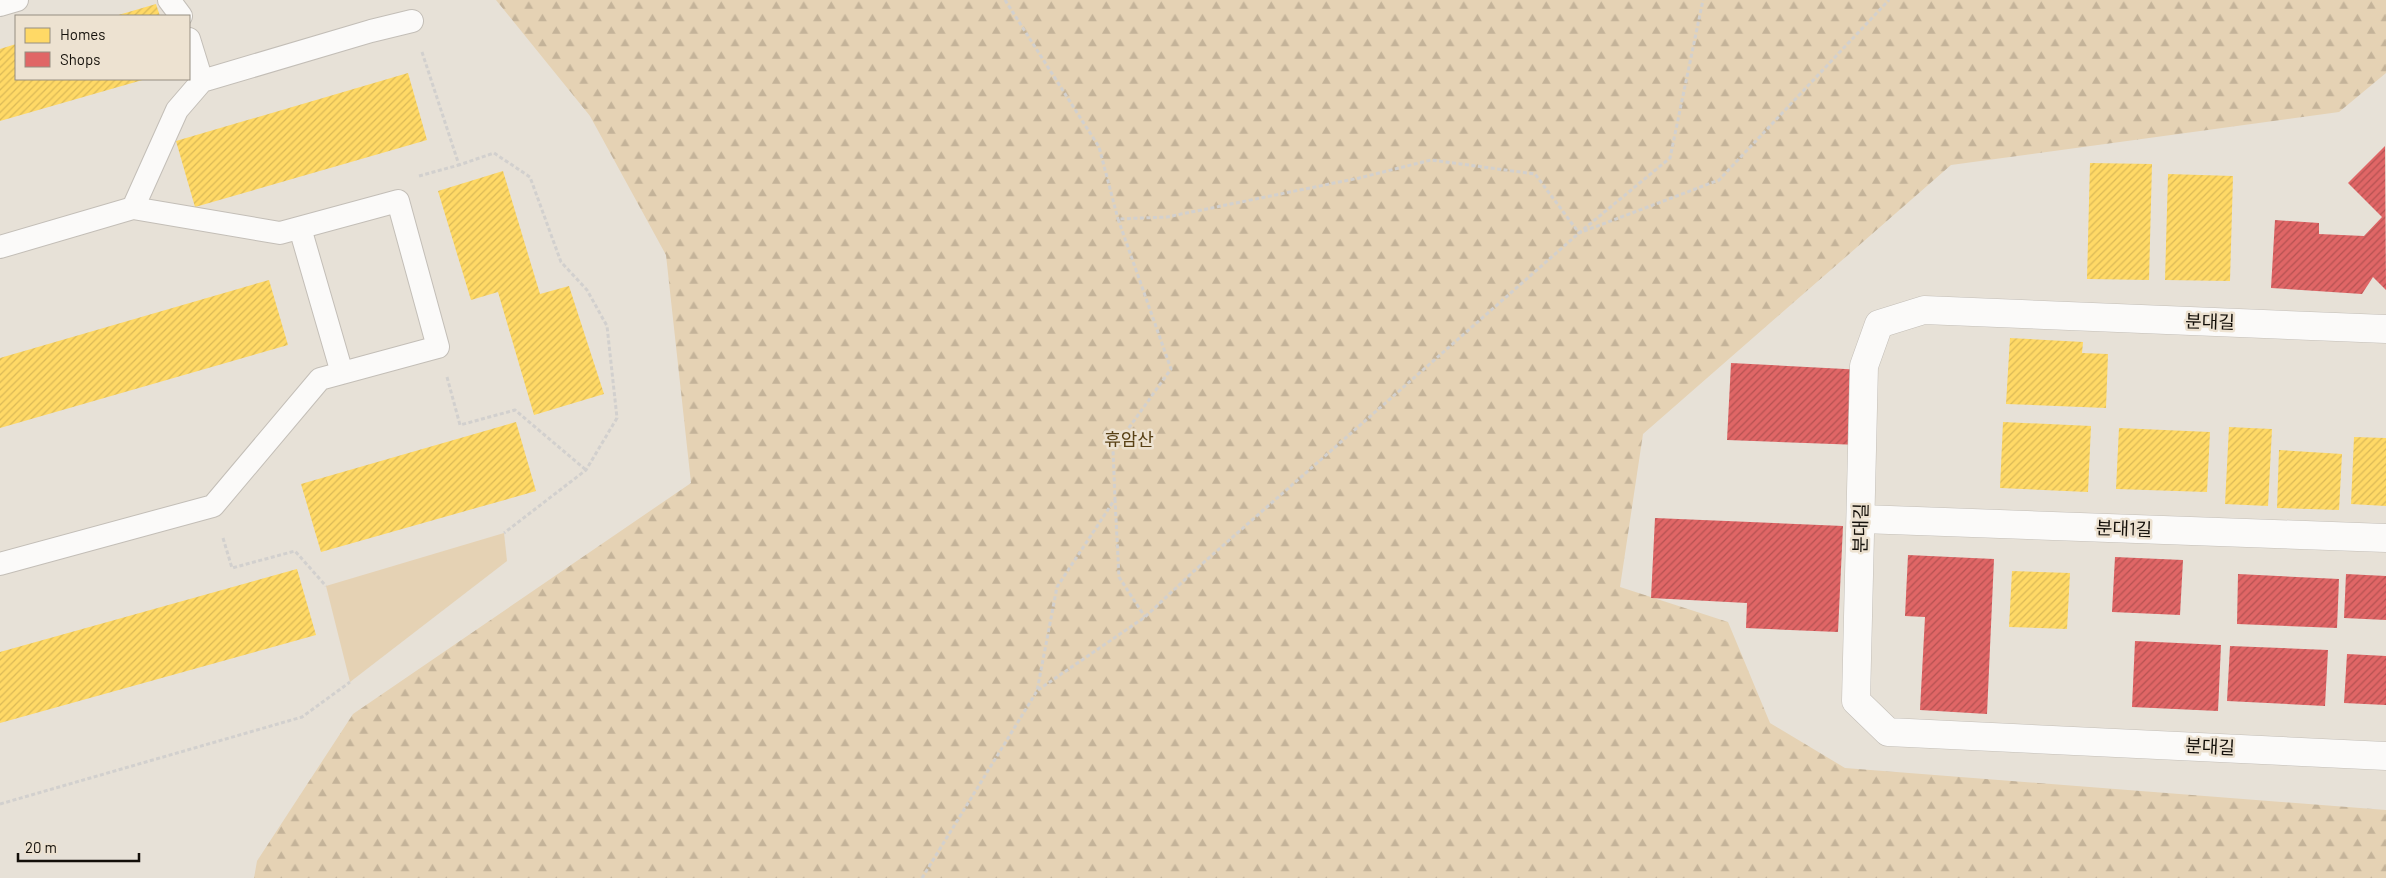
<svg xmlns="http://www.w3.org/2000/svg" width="2386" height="878" font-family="Barlow,'Noto Sans KR',sans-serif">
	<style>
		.forest { fill: url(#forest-firs) }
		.park { fill: #e5d2b4 }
		.homes { fill: url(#homes-hatch) }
		.shops { fill: url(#shops-hatch) }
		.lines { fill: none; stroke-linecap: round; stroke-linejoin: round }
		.service-casing { stroke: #c3beb7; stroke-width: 24 }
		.minor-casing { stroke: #c3beb7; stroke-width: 29 }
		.path { stroke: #d2d0ce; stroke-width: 3; stroke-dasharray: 4 2.5; stroke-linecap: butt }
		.service { stroke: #fbfaf9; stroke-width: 22 }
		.minor { stroke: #fbfaf9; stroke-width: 28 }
		.labels { text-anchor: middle; stroke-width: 5; stroke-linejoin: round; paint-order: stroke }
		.street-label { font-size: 18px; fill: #130f09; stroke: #ede2d1 }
		.park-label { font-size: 18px; fill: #584015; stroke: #ede2d1 }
	</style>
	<defs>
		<pattern id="forest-firs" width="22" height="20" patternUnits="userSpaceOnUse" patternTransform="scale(1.25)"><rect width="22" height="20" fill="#e5d2b4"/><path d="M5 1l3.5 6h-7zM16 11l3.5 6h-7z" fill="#c4b399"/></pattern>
		<pattern id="homes-hatch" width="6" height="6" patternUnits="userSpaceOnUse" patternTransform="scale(1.25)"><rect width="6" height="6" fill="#ffd966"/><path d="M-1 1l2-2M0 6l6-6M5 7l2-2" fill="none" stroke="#dab957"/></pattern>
		<pattern id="shops-hatch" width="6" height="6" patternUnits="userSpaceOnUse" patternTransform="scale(1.25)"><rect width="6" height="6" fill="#e06666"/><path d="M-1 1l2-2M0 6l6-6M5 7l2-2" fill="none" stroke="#b45252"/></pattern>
	</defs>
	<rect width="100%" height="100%" fill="#e7e1d7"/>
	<!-- forest -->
	<path class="forest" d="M496 0H2386V73L2339 112 1951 165 1643 434 1620 587 1728 622 1770 723 1845 768 2386 810V878H254L257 861 353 714 691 483 666 255 590 116Z"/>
	<!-- park -->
	<path class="park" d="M504 533 507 561 350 682 326 586Z"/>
	<!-- homes -->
	<path class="homes" d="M156 4 160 16H115Z
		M16 44V79H146L0 121V49Z
		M408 73 427 140 195 207 176 141Z
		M2090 163 2152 164 2149 280 2087 279Z
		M503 171 540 294 569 286 604 394 534 415 498 292 471 300 438 191Z
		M2168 174 2233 176 2230 281 2165 280Z
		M269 280 288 345 0 428V358Z
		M2010 338 2083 342 2082 353 2108 354 2106 408 2006 404Z
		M516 422 536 491 321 552 301 484Z
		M2003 422 2091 426 2088 492 2000 488Z
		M2229 427 2272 429 2268 506 2225 504Z
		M2119 428 2210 432 2207 492 2116 489Z
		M2354 437 2386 438V506L2351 504Z
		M2279 450 2342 454 2339 510 2277 508Z
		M297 569 316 635 0 723V652Z
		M2012 571 2070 573 2067 629 2009 627Z"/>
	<!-- shops -->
	<path class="shops" d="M2385 146 2386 290 2373 277 2362 294 2271 288 2275 220 2319 223V234L2364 236 2382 217 2348 183Z
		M1731 363 1864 370 1860 445 1727 440Z
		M1655 518 1843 526 1838 632 1746 628 1747 603 1651 598Z
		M1908 555 1994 559 1987 714 1920 710 1925 617 1905 616Z
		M2115 557 2183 560 2180 615 2112 612Z
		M2238 574 2339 579 2337 628 2237 624Z
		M2346 574 2386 576V620L2344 618Z
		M2135 641 2221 645 2218 711 2132 707Z
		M2230 646 2328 650 2325 706 2227 701Z
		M2347 654 2386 656V705L2344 703Z"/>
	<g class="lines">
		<defs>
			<path id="service" d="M169 0 181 16
				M0 5 17 0
				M189 39 202 81 371 31 412 21
				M133 208 177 110 202 81
				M300 228 342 373
				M0 247 133 208 280 233 398 201 438 347 320 379 213 506 0 564"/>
			<path id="minor" d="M2386 329 1924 310 1879 324 1864 366 1856 701 1888 732 2386 756
				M1862 519 2386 538"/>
		</defs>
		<!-- service casing -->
		<use href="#service" class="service-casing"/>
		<!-- minor casing -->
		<use href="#minor" class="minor-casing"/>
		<!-- path -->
		<path class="path" d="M1005 0 1099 147 1118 219
			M422 52 459 165 494 153 530 177 561 262 587 290 607 326 617 418 586 470 504 533
			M419 176 459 165
			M447 377 460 425 515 410 586 470
			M1115 499 1119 577 1145 617
			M223 538 232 568 295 551 326 586
			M1038 690 1145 617 1194 571 1579 233 1670 158 1703 0
			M0 804 302 717 350 682
			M922 878 1037 691 1057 587 1115 499 1113 450 1171 369 1118 219 1167 217 1359 178 1431 160 1535 174 1579 233 1719 180 1889 0"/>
		<!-- service -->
		<use href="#service" class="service"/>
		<!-- minor -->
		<use href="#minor" class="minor"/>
	</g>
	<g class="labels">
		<!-- street labels -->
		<g class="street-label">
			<text transform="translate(2210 322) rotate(2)" y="6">분대길</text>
			<text transform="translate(1861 528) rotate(-89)" y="6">분대길</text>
			<text transform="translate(2124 529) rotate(2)" y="6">분대1길</text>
			<text transform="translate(2210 747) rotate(3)" y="6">분대길</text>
		</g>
		<!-- park labels -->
		<g class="park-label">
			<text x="1129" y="446">휴암산</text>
		</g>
	</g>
	<!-- legend -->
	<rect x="15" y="15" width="175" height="65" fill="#ede2d1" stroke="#968e81"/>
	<rect x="25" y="28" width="25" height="15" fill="#ffd966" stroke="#968e81"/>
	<text x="60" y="40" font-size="15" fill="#130f09">Homes</text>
	<rect x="25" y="52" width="25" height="15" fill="#e06666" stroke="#968e81"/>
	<text x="60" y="65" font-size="15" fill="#130f09">Shops</text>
	<!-- scale -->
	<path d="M18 853v8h121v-8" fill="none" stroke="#130f09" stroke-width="2.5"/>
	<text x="25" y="853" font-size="15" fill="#130f09" stroke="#ede2d1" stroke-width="4" paint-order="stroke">20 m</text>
</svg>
